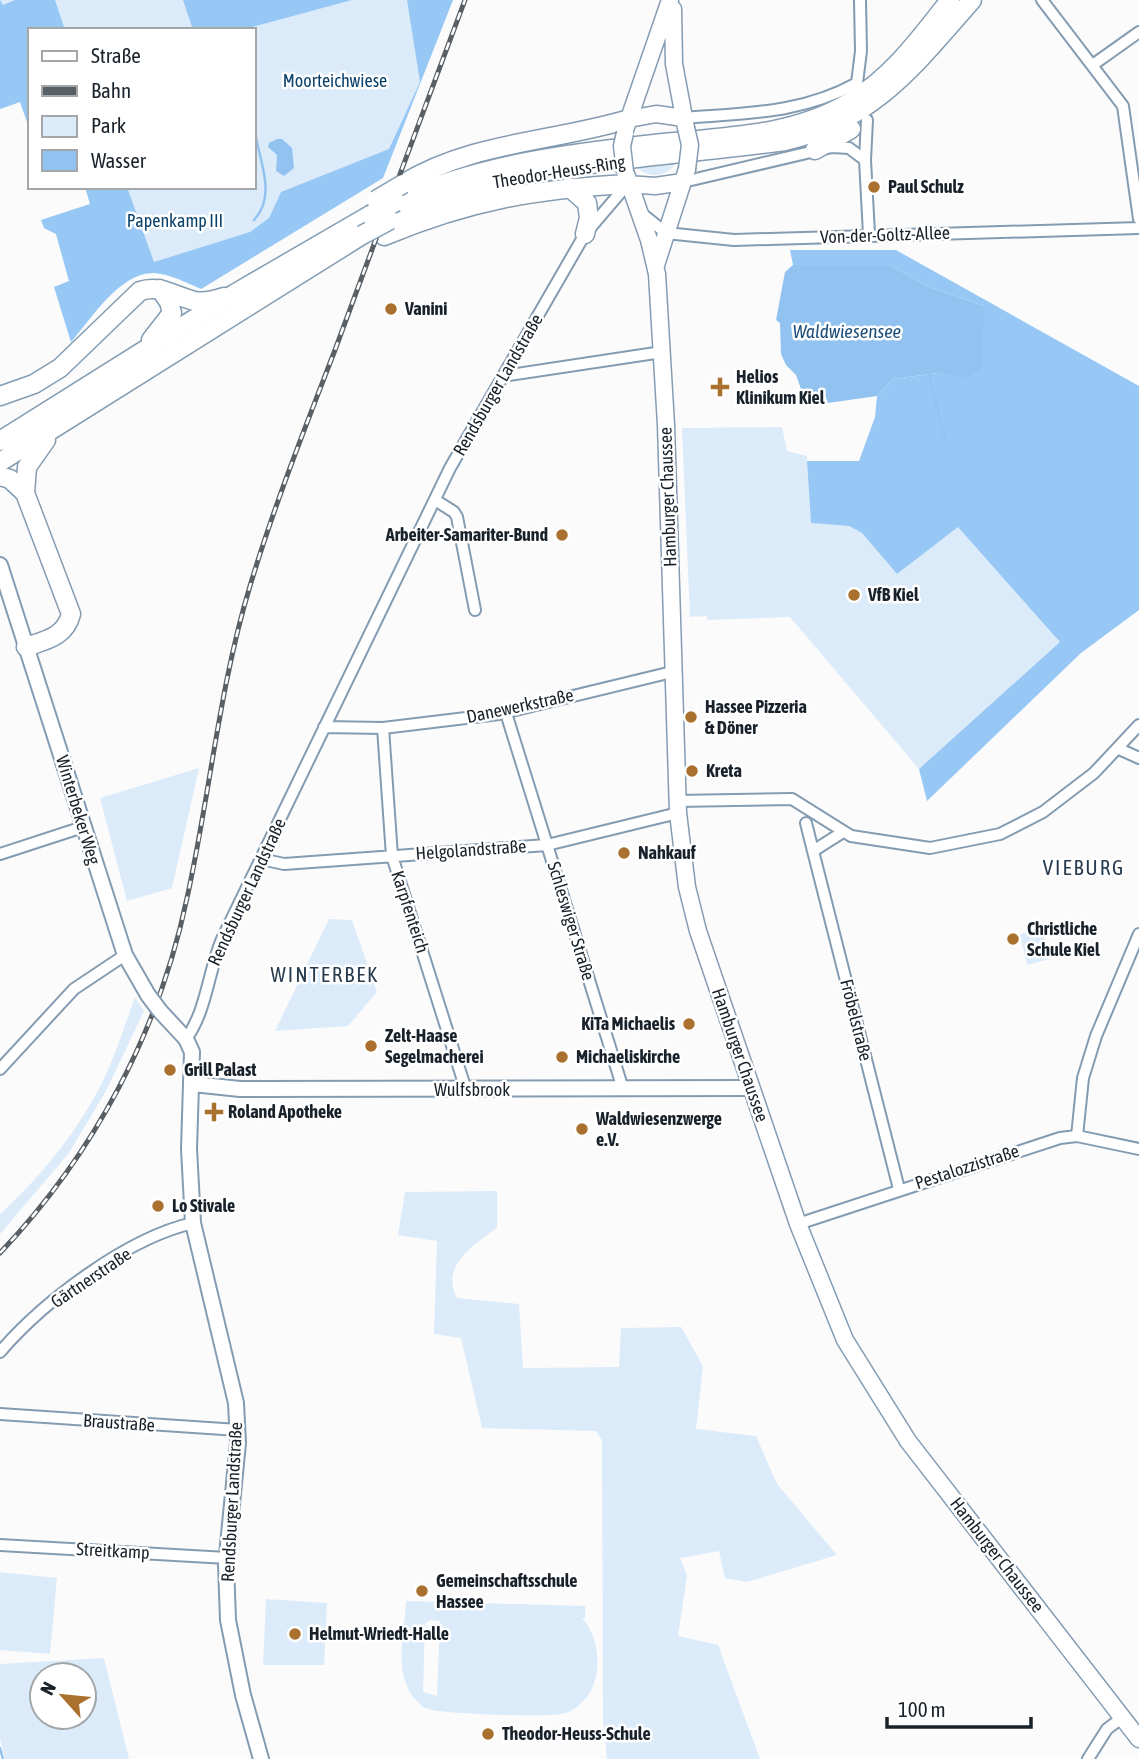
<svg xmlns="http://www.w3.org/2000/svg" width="1139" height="1759" font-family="'Asap Condensed',sans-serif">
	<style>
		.green { fill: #dcebfa; fill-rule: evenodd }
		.forest { fill: #97c8f5 }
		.water { fill: #92c3f0 }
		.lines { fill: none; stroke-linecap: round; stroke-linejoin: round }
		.stream { stroke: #92c3f0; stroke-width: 2.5 }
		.minor-casing { stroke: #849cb2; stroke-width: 14 }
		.tertiary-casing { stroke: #849cb2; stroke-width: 18 }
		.secondary-casing { stroke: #849cb2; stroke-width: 19 }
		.trunk-casing { stroke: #849cb2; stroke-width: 21 }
		.minor { stroke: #fff; stroke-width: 10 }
		.tertiary { stroke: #fff; stroke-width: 14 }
		.secondary { stroke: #fff; stroke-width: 16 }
		.trunk { stroke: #fff; stroke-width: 18 }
		.rail-casing { stroke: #585f65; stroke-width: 5 }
		.rail { stroke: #fff; stroke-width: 2.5; stroke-dasharray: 8; stroke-linecap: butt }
		.tertiary-bridge-casing { stroke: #849cb2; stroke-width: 18; stroke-linecap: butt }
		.secondary-bridge-casing { stroke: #849cb2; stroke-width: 19; stroke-linecap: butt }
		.trunk-bridge-casing { stroke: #849cb2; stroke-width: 21; stroke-linecap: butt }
		.tertiary-bridge { stroke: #fff; stroke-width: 14 }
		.secondary-bridge { stroke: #fff; stroke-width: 16 }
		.trunk-bridge { stroke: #fff; stroke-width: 18 }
		.poi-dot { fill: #a9702e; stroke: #fff; stroke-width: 2.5 }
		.labels { text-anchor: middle; stroke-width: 5; stroke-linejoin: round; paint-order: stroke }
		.park-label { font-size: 18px; fill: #09416b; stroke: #fff }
		.street-label { font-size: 18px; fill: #19222b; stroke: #fff }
		.poi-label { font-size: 18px; font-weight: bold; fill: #19222b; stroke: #fff; text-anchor: start }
		.water-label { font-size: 19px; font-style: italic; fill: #1b4f79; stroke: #fff }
		.quarter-label { font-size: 21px; letter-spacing: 2px; fill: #273b4e; stroke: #fff }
	</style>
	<rect width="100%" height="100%" fill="#fbfbfb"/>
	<!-- green -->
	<path class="green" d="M0 0H453L383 178 201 289C185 282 170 274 154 273 120 272 91 319 71 342L54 287 69 281 56 234 44 228 41 220 90 204 85 187H254V30H30V121L27 122 20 102 0 109Z
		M677 162C667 177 650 179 637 168Z
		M782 427 787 451 807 456 811 523 849 526 862 533 897 574 958 526 1061 642 919 769 790 617 707 620V616L690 617 682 428Z
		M199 768 172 888 127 901 100 798Z
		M329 919 352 920 377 992 348 1026 275 1031Z
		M1042 928 1050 959 1027 965 1020 934Z
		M135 997 144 1011 106 1091 69 1153 0 1234V1214C42 1176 83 1125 107 1072 118 1048 126 1022 135 997Z
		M497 1191V1228C474 1244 440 1266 457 1298L519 1304 523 1368 619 1367 621 1328 681 1327 703 1366 696 1429 756 1436 777 1484 837 1555 747 1582 725 1578 719 1551 680 1558 687 1575 678 1636 718 1645 760 1759H607L603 1719 602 1440 596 1431 482 1428 461 1338 434 1334 437 1241 398 1235 405 1192Z
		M0 1572 57 1578 50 1654 0 1650Z
		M266 1599 327 1603 324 1665H263Z
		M406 1601 585 1606V1618H582C606 1645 603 1699 566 1713 552 1718 442 1714 428 1709 420 1706 413 1698 409 1690 395 1665 405 1629 406 1601ZM431 1620 440 1621 437 1696 423 1692 425 1623Z
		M104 1658 129 1759H5L0 1738V1664ZM42 1675H84V1717H42Z"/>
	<!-- forest -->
	<path class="forest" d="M0 0 3 5 15 0H55L65 30H30V121L27 122 20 102 0 109Z
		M183 0H352L241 30H193Z
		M407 0H453L383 178 201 289C185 282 170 274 154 273 120 272 91 319 71 342L54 287 69 281 56 234 44 228 41 220 90 204 85 187H127L154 262 250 232 269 218 281 192 389 149 420 82Z
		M790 250H896L1139 386V610L1081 653 927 801 919 769 1060 642 958 527 897 574 862 533 849 526 811 523 807 461H859L875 417 877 396 893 379 939 373 984 306 931 288 889 265H793Z"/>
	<!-- water -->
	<path class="water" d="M277 139H282L292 148 294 168 284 176 276 171 277 155 268 147 269 143Z
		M793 265H889L931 288 984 306 982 366 970 378 939 373 893 379 877 396 828 403 825 395 805 400 796 375 786 365 781 354 780 323 776 320 785 272Z"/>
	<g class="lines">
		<!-- stream -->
		<path class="stream" d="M254 220C279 193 256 155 254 124
			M929 375 945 438
			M0 1748 3 1759"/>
		<defs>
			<path id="minor" d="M1042 0 1123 106 1139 219
				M1094 64 1139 32
				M684 118C745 113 801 114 857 83L861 51 860 0
				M867 120 865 160 869 234
				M683 182 832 147 849 148 865 160
				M641 213 666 233 734 240 1139 228
				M503 376 662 352
				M435 500 454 512 457 517 475 610
				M506 713 623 1089
				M324 727 383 728 499 714 672 672
				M383 728 392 856 466 1090
				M1119 749 1139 758
				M677 801 792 799 851 836 930 848 1000 834 1043 812 1094 773 1139 725
				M806 823 813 851
				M843 832 813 851 899 1189
				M0 854 83 827
				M261 859 284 864 547 845 678 813
				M186 1039C207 1010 208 972 222 939L450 468 585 234 626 186
				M0 1069 74 989 125 955
				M1077 1136 1083 1078 1096 1036 1139 934
				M798 1224 1060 1138 1077 1136 1139 1149
				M0 1352C44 1301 127 1238 193 1223
				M0 1414 238 1430
				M0 1545 227 1558
				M1088 1759 1107 1729 1123 1717"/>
			<path id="tertiary" d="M0 565 125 955 148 995
				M160 1011 186 1039 192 1052 189 1149 193 1223 236 1403 238 1443 226 1565 228 1620 243 1695 261 1759
				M193 1084 240 1089 751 1088"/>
			<path id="secondary" d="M673 9 674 64 686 128
				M629 119 656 114 684 118
				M625 130 670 0
				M626 174 649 240 657 274 666 425 678 813 687 887 698 931 798 1224 845 1340 908 1441 1139 1739
				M628 184 655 186 683 182
				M656 265 687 169"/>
			<path id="trunk" d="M815 150 851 129
				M403 184C471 142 553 142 629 119
				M569 187 587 203 589 218 585 234
				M396 202C479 165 564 154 654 144 720 137 792 137 850 102 892 77 921 37 950 0
				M390 220C513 161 651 159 785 141 873 121 915 65 972 0
				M384 236C470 200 536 189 628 184
				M151 340 172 313 169 302 160 289
				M0 396 34 384 60 368 140 291C161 284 176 297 195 301 205 303 215 300 224 297
				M0 441 234 294 370 215
				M0 462 362 235
				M0 476 10 479 25 493 71 614C65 637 46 640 26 647
				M25 493 27 467 46 440"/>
		</defs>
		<!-- minor casing -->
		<use href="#minor" class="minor-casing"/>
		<!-- tertiary casing -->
		<use href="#tertiary" class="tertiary-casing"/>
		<!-- secondary casing -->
		<use href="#secondary" class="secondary-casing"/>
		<!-- trunk casing -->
		<use href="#trunk" class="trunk-casing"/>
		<!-- minor -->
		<use href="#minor" class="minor"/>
		<!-- tertiary -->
		<use href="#tertiary" class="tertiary"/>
		<!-- secondary -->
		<use href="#secondary" class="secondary"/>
		<!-- trunk -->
		<use href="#trunk" class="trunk"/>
		<defs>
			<path id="rail" d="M0 1253C94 1154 159 1032 187 898 210 794 219 688 250 586 274 506 305 428 335 350 378 233 421 117 465 0"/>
		</defs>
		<!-- rail casing -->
		<use href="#rail" class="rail-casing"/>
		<!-- rail -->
		<use href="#rail" class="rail"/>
		<defs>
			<path id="tertiary-bridge" d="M148 995 160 1011"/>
			<path id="secondary-bridge" d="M686 128 690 145 687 169
				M625 133 622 146 625 172"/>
			<path id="trunk-bridge" d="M376 200 403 184
				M370 215 396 202
				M362 235 390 220"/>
		</defs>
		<!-- tertiary-bridge casing -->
		<use href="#tertiary-bridge" class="tertiary-bridge-casing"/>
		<!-- secondary-bridge casing -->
		<use href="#secondary-bridge" class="secondary-bridge-casing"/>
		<!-- trunk-bridge casing -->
		<use href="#trunk-bridge" class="trunk-bridge-casing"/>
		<!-- tertiary-bridge -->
		<use href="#tertiary-bridge" class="tertiary-bridge"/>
		<!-- secondary-bridge -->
		<use href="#secondary-bridge" class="secondary-bridge"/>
		<!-- trunk-bridge -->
		<use href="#trunk-bridge" class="trunk-bridge"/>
	</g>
	<!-- markers -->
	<g class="poi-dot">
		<circle cx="874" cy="187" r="7"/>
		<circle cx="391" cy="309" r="7"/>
		<path d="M716.5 376.5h7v7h7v7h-7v7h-7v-7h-7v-7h7z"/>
		<circle cx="562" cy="535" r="7"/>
		<circle cx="854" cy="595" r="7"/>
		<circle cx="691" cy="717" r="7"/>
		<circle cx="692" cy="771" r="7"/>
		<circle cx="624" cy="853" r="7"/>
		<circle cx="1013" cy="939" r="7"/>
		<circle cx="689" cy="1024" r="7"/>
		<circle cx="371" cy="1046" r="7"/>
		<circle cx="562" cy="1057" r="7"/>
		<circle cx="170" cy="1070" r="7"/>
		<path d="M210.5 1101.5h7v7h7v7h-7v7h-7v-7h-7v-7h7z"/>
		<circle cx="582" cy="1129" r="7"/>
		<circle cx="158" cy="1206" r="7"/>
		<circle cx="422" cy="1591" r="7"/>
		<circle cx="295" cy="1634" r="7"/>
		<circle cx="488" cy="1734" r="7"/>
	</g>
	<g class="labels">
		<!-- park labels -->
		<g class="park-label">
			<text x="335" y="87">Moorteichwiese</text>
			<text x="175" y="227">Papenkamp III</text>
		</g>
		<!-- street labels -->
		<g class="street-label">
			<text transform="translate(559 172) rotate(-9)" y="6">Theodor-Heuss-Ring</text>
			<text transform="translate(885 235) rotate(-2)" y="6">Von-der-Goltz-Allee</text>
			<text transform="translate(498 385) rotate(-60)" y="6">Rendsburger Landstraße</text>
			<text transform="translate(668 497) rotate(-92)" y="6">Hamburger Chaussee</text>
			<text transform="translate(520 706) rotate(-12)" y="6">Danewerkstraße</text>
			<text transform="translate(78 810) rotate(73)" y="6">Winterbeker Weg</text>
			<text transform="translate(471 850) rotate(-4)" y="6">Helgolandstraße</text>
			<text transform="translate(247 892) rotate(-65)" y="6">Rendsburger Landstraße</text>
			<text transform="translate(410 912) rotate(72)" y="6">Karpfenteich</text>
			<text transform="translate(571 921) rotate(73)" y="6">Schleswiger Straße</text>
			<text transform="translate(856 1020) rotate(76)" y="6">Fröbelstraße</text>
			<text transform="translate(740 1055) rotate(71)" y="6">Hamburger Chaussee</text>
			<text x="472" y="1096">Wulfsbrook</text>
			<text transform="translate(967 1167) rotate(-18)" y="6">Pestalozzistraße</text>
			<text transform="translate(91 1278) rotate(-34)" y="6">Gärtnerstraße</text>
			<text transform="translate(119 1423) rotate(4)" y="6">Braustraße</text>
			<text transform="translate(232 1502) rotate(-87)" y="6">Rendsburger Landstraße</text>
			<text transform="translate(113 1551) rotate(3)" y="6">Streitkamp</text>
			<text transform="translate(997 1555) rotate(52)" y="6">Hamburger Chaussee</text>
		</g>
		<!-- poi labels -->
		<g class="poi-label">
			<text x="888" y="193">Paul Schulz</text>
			<text x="405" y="315">Vanini</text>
			<text x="736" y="383">Helios<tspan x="736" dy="21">Klinikum Kiel</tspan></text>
			<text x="548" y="541" text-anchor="end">Arbeiter-Samariter-Bund</text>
			<text x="868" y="601">VfB Kiel</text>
			<text x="705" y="713">Hassee Pizzeria<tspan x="705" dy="21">&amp; Döner</tspan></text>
			<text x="706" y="777">Kreta</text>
			<text x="638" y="859">Nahkauf</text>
			<text x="1027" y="935">Christliche<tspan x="1027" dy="21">Schule Kiel</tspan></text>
			<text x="675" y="1030" text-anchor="end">KiTa Michaelis</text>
			<text x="385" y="1042">Zelt-Haase<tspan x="385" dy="21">Segelmacherei</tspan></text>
			<text x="576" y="1063">Michaeliskirche</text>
			<text x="184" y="1076">Grill Palast</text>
			<text x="228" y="1118">Roland Apotheke</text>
			<text x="596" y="1125">Waldwiesenzwerge<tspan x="596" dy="21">e.V.</tspan></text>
			<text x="172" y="1212">Lo Stivale</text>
			<text x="436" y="1587">Gemeinschaftsschule<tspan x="436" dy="21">Hassee</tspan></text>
			<text x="309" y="1640">Helmut-Wriedt-Halle</text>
			<text x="502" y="1740">Theodor-Heuss-Schule</text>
		</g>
		<!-- water labels -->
		<g class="water-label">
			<text x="847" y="338">Waldwiesensee</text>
		</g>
		<!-- quarter labels -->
		<g class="quarter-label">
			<text x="1084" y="875">VIEBURG</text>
			<text x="325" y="982">WINTERBEK</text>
		</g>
	</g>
	<!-- legend -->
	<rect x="28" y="28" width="228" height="161" fill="#ffffff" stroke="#a3a7aa" stroke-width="2"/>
	<rect x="42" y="51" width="35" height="10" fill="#ffffff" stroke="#a3a7aa" stroke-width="2"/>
	<text x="91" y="63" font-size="21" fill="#19222b">Straße</text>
	<rect x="42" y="86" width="35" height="10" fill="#585f65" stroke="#a3a7aa" stroke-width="2"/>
	<text x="91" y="98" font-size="21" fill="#19222b">Bahn</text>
	<rect x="42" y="116" width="35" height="21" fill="#dcebfa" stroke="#a3a7aa" stroke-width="2"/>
	<text x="91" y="133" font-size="21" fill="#19222b">Park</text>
	<rect x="42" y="150" width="35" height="21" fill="#92c3f0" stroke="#a3a7aa" stroke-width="2"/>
	<text x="91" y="168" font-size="21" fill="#19222b">Wasser</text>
	<!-- north arrow -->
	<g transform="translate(63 1696) rotate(297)"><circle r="33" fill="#ffffff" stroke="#a3a7aa" stroke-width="2"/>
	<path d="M0-5L12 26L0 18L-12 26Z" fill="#a9702e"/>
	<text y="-10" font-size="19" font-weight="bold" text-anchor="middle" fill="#19222b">N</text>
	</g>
	<!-- scale -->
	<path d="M887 1717v10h144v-10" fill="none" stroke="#19222b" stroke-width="3.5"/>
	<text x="898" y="1717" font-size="21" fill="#19222b" stroke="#ffffff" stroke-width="5" paint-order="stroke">100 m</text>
</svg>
